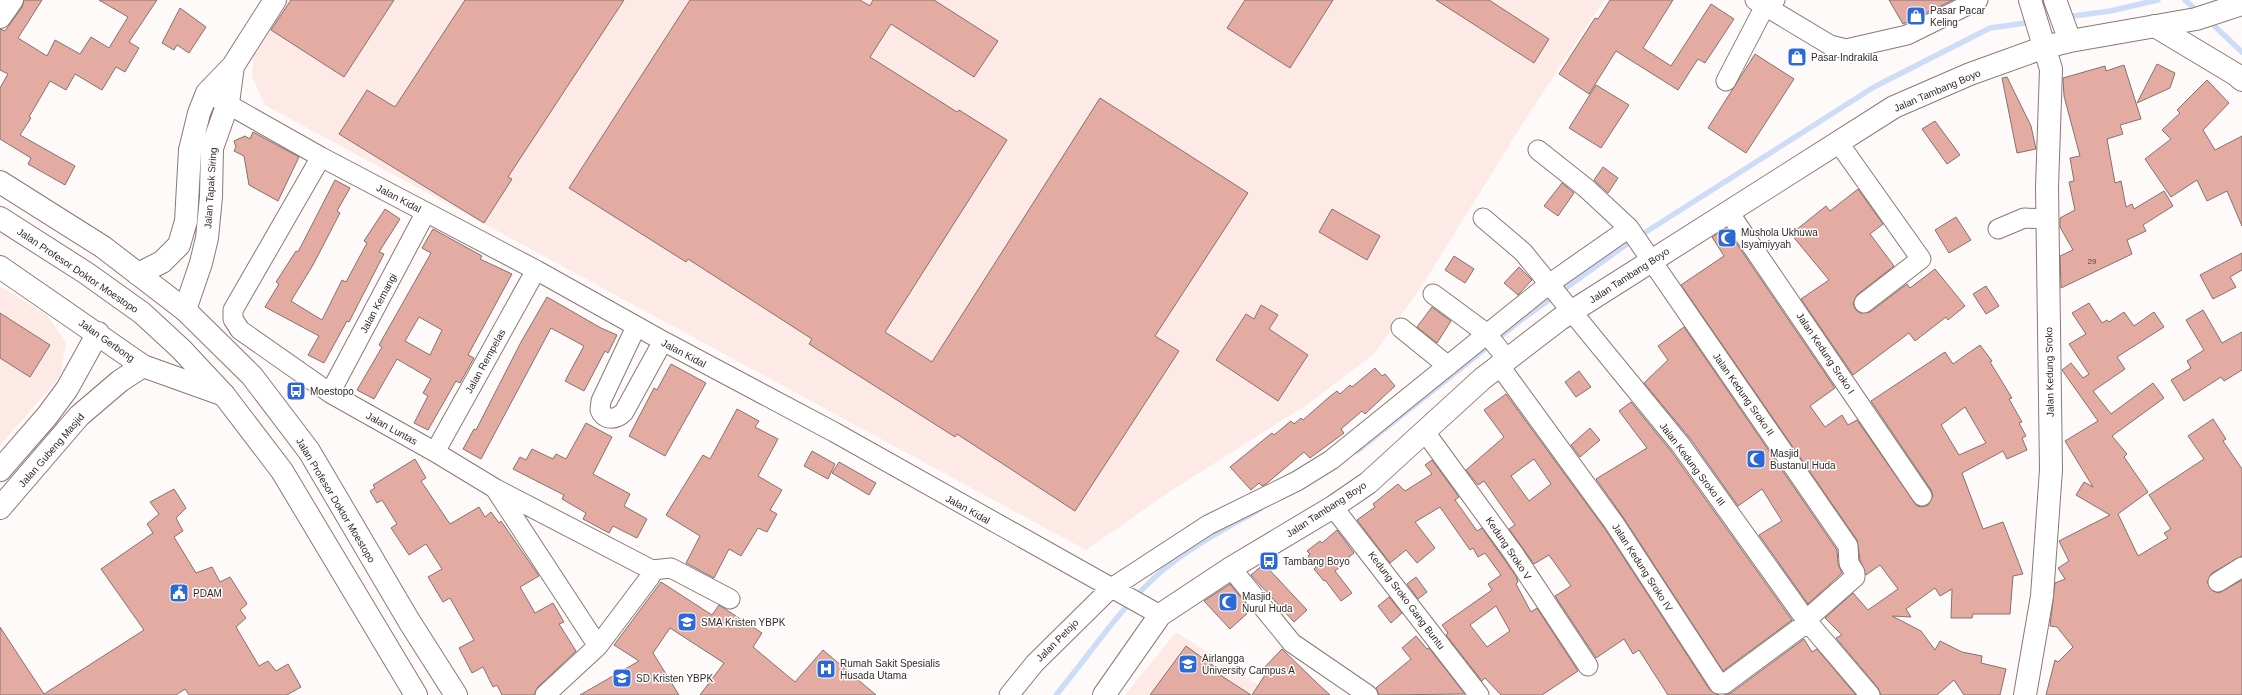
<svg xmlns="http://www.w3.org/2000/svg" width="2242" height="695" font-family="Helvetica,sans-serif">
	<style>
		.built { fill: #fdeae6 }
		.lines { fill: none; stroke-linecap: round; stroke-linejoin: round }
		.stream { stroke: #cdddf8; stroke-width: 5.5 }
		.building { fill: #e3aba1; stroke: #85726e; fill-rule: evenodd }
		.minor-casing { stroke: #8c7874; stroke-width: 21 }
		.tertiary-casing { stroke: #8c7874; stroke-width: 24 }
		.secondary-casing { stroke: #8c7874; stroke-width: 24 }
		.primary-casing { stroke: #8c7874; stroke-width: 24 }
		.minor { stroke: #fff; stroke-width: 19 }
		.tertiary { stroke: #fff; stroke-width: 22 }
		.secondary { stroke: #fff; stroke-width: 22 }
		.primary { stroke: #fff; stroke-width: 22 }
		.labels { text-anchor: middle; stroke-width: 3; stroke-linejoin: round; paint-order: stroke }
		.number-label { font-size: 8px; fill: #5d4945 }
		.poi-label { font-size: 10px; fill: #302826; stroke: #fff; text-anchor: start }
		.street-label { font-size: 10px; fill: #302826; stroke: #fff }
	</style>
	<rect width="100%" height="100%" fill="#fefaf9"/>
	<!-- built -->
	<path class="built" d="M279 0H1604L1528 115 1423 284 1375 353 1308 404 1169 492 1086 550 265 105 252 77 255 37Z
		M0 286 47 315 66 343 60 377 0 445Z
		M1176 632 1274 695H1125Z"/>
	<g class="lines">
		<!-- stream -->
		<path class="stream" d="M2185 0 2198 12
			M2066 17 2110 11 2158 0
			M2208 20 2242 52
			M1357 451 1521 320 1627 244 1874 87 1990 28 2032 22
			M1056 695C1091 653 1121 606 1163 570 1192 546 1227 528 1260 509"/>
	</g>
	<!-- building -->
	<path class="building" d="M24 0H42L18 38 47 56 55 40 80 54 91 37 109 48 128 17 99 0H157L129 42 139 48 125 72 116 67 102 90 75 74 66 90 50 81 29 117 31 118 20 135 75 166 65 185 28 164 31 158 0 139V88L8 74 0 70V29L5 31 22 7Z
		M291 0H394L344 77 271 30Z
		M465 0H624L508 177 512 179 484 223 339 134 367 90 395 107Z
		M690 0H860L870 6 873 0H934L998 41 974 77 891 24 870 57 957 112 959 110 1007 140 885 332 932 362 1100 98 1248 193 1155 336 1179 351 1075 511 957 434 955 437 809 344 812 339 688 259 686 262 569 188Z
		M1245 0H1333L1290 68 1227 28Z
		M1436 0H1489L1549 39 1534 63Z
		M1610 0H1673L1643 48 1671 66 1711 4 1734 19 1705 63 1698 59 1678 90 1616 51 1589 94 1559 74 1595 18 1598 19Z
		M1889 0H1953L1903 24Z
		M180 8 206 27 189 53 177 45 174 50 162 43Z
		M1755 54 1794 79 1746 153 1708 128Z
		M2157 64 2175 73 2170 88 2137 103Z
		M2124 65 2141 119 2120 125 2123 134 2107 139 2115 183 2121 181 2126 207 2132 204 2134 209 2164 191 2173 206 2143 225 2146 231 2127 240 2132 254 2061 288 2060 256 2073 250 2060 227V218L2075 210 2069 182 2074 181 2070 158 2080 156 2064 96 2063 78 2105 66 2106 71Z
		M2007 77 2031 126 2036 149 2017 153 2002 78Z
		M2207 80 2229 103 2203 130 2215 150 2242 136V226L2227 191 2207 201 2197 180 2171 197 2145 159 2171 139 2162 130 2180 113 2177 110Z
		M1596 85 1629 105 1601 148 1569 128Z
		M1935 121 1960 155 1947 164 1922 129Z
		M253 132 299 157 278 201 249 185 244 156 234 151 236 147 234 141 245 136 250 139Z
		M1603 167 1618 178 1608 193 1594 180Z
		M335 180 350 188 337 211 340 213 313 265 291 301 322 320 342 280 346 282 367 243 364 241 385 209 400 219 379 252 384 254 349 322 347 321 324 363 308 355 319 336 265 307 279 284 276 282 296 251 298 252Z
		M1562 183 1574 193 1558 216 1544 206Z
		M1858 189 1883 224 1870 234 1894 266 1857 295 1853 304 1856 310 1860 313 1870 312 1907 284 1910 288 1935 269 1965 306 1948 320 1946 317 1915 341 1909 333 1853 375 1801 299 1829 280 1791 234 1826 206 1830 211Z
		M1332 209 1380 236 1367 260 1319 232Z
		M1956 217 1971 240 1949 253 1935 230Z
		M1726 228 1835 388 1810 406 1825 427 1842 415 1848 425 1857 420 1917 506 1922 507 1928 505 1933 496 1931 490 1871 401 1945 352 1953 364 1980 345 1992 361 1990 362 2012 398 2009 399 2022 422 2019 423 2026 436 2022 438 2027 450 2007 459 2003 451 1962 473 1983 529 2003 522 2023 574 2013 576 2010 614H1973L1972 618H1951L1952 589 1940 596 1935 588 1906 609 1911 617 1892 616 1921 631 1935 650 1940 641 1962 652 1982 656 1981 663 2006 669 2000 695H1964L1954 680 1937 695H1881L1878 688 1836 638 1842 635 1825 618 1853 593 1868 610 1898 589 1880 565 1866 575 1860 560 1857 540 1681 285 1724 256 1712 237ZM1965 407 1986 443 1959 455 1941 425Z
		M433 229 482 256 480 259 512 274 468 355 474 358 460 383 456 381 428 430 414 423 428 396 423 393 431 379 397 359 374 399 357 390 382 347 379 345 431 253 422 248ZM419 317 442 330 430 355 405 341Z
		M2242 253V270L2230 277 2236 287 2213 299 2200 275Z
		M1454 256 1474 269 1465 283 1445 270Z
		M1519 267 1532 280 1518 295 1504 283Z
		M1986 286 1999 306 1986 314 1973 294Z
		M547 297 601 328 617 335 608 353 605 351 584 391 565 381 584 346 551 328 481 459 463 449 474 429 476 430 521 342Z
		M2089 303 2102 323 2107 320 2109 322 2124 312 2134 326 2154 312 2164 327 2117 357 2125 369 2093 391 2111 414 2153 383 2164 398 2112 436 2127 454 2124 457 2148 492 2118 514 2138 556 2168 538 2164 533 2171 529 2149 495 2204 459 2188 436 2213 419 2226 439 2223 441 2242 469V556L2212 573 2207 582 2213 591 2219 593 2242 580V695H2046L2055 660 2058 662 2073 647 2057 627 2050 626 2055 583 2065 579 2058 568 2069 561 2059 541 2110 515 2076 495 2084 482 2093 487 2065 441 2098 421 2062 370 2071 363 2083 378 2089 374 2069 344 2086 334 2072 313Z
		M1261 305 1278 315 1269 329 1308 355 1278 401 1216 360 1246 314 1254 319Z
		M1432 307 1451 321 1437 343 1417 327Z
		M2203 310 2222 343 2242 332V370L2224 381 2221 377 2184 401 2171 380 2191 368 2187 361 2204 350 2186 320Z
		M0 313 50 345 30 377 0 358Z
		M1684 327 1837 550 1838 564 1842 573 1808 604 1759 535 1782 521 1762 489 1738 506 1689 437 1644 383 1668 360 1658 346Z
		M671 364 706 383 665 456 629 436 654 388 657 390Z
		M1375 368 1382 376 1385 374 1395 386 1365 414 1362 411 1341 429 1344 433 1310 458 1304 452 1266 484 1262 486 1259 483 1251 490 1230 467 1272 433 1274 435 1291 421 1294 424 1301 418 1303 420 1328 398 1337 391 1340 394 1350 385 1352 387Z
		M1579 371 1591 387 1576 397 1565 382Z
		M1506 394 1605 529 1710 690 1719 695H1668L1639 650 1633 654 1624 639 1596 658 1555 596 1571 586 1549 555 1534 564 1509 529 1515 525 1484 481 1478 485 1466 470 1504 437 1484 410ZM1534 459 1551 484 1529 501 1511 476Z
		M1631 402 1671 451 1792 620 1723 671 1623 517 1596 479 1647 448 1619 411Z
		M737 409 759 421 755 427 778 439 758 476 782 490 770 510 777 514 767 532 758 528 741 556 729 549 714 578 686 563 700 536 666 515 703 455 710 459Z
		M586 423 612 437 593 474 630 494 624 506 647 519 637 538 613 526 609 533 583 519 586 513 562 499 564 495 513 469 520 457 526 460 532 449 553 459 556 454 566 459Z
		M1590 428 1600 440 1580 457 1571 445Z
		M812 451 835 464 828 479 804 466Z
		M415 459 426 478 421 481 450 524 479 507 485 517 491 512 499 523 501 521 539 576 520 587 535 613 553 603 564 622 559 624 576 651 538 687 534 695H502L497 685 493 687 483 667 472 673 459 648 474 640 450 598 443 602 428 577 442 569 426 544 409 555 391 528 397 524 382 500 377 503 370 491 375 488 373 485Z
		M1432 460 1459 497 1455 500 1477 531 1482 528 1516 576 1518 582 1516 584 1531 612 1537 608 1578 671 1542 695H1501L1485 678 1482 681 1446 635 1448 633 1442 625 1492 590 1488 584 1501 575 1485 553 1478 557 1473 548 1470 550 1440 507 1415 522 1435 548 1417 563 1406 550 1390 563 1357 520 1375 507 1373 504 1398 484 1405 491 1432 474 1425 465ZM1496 606 1510 631 1487 647 1470 625Z
		M839 462 876 483 869 495 832 473Z
		M174 489 186 508 176 518 183 531 174 537 196 573 212 567 220 582 230 577 247 604 240 610 246 618 236 627 259 666 268 661 276 671 288 664 301 687 287 695H189L185 689 176 695H0V627L44 694 144 630 101 569 153 533 147 524 159 514 150 502Z
		M1337 530 1354 553 1340 564 1341 566 1335 571 1352 593 1341 601 1325 580 1324 581 1314 569 1316 567 1308 556 1310 554 1307 551 1320 541 1322 543Z
		M1264 564 1307 610 1294 622 1251 575Z
		M1416 577 1427 592 1418 599 1407 584Z
		M661 582 712 615 719 605 762 633 753 647 795 682 823 650 876 695H700L724 663 670 628 653 653 679 695H580L639 661 614 645Z
		M1230 584 1251 610 1230 629 1204 601Z
		M1389 597 1402 613 1391 623 1378 606Z
		M1416 636 1427 649 1429 648 1465 694 1379 695 1376 688 1411 659 1402 648Z
		M1804 639 1812 652 1817 649 1856 695H1724L1731 693Z
		M1186 646 1219 670 1217 673 1251 695H1150Z
		M1282 649 1316 682 1330 695H1252L1265 675 1261 671Z"/>
	<g class="lines">
		<defs>
			<path id="minor" d="M1755 0 1830 45 1846 49 1907 35 1978 0
				M1726 81 1765 6 1775 0
				M215 97 321 157 536 270 663 341 834 432 1160 615
				M1838 142 1921 259 1864 303
				M1538 150 1586 188 1629 228 1848 546 1849 563 1855 573V577L1806 620
				M321 157 233 310V319L240 330 330 393 435 452 496 489 652 570 671 568 730 599
				M1728 211 1922 496
				M1483 218 1523 252 1680 444 1806 620 1870 695
				M1998 229 2024 218 2048 219
				M1433 294 1486 333 1507 359
				M636 327 601 401 600 410C605 421 616 420 624 412L663 341
				M1401 328 1448 366
				M1499 365 1614 523 1719 684H1724L1808 622
				M330 393 426 212
				M1425 432 1514 554 1588 666
				M435 452 536 270
				M496 490 598 646
				M1333 507 1479 695
				M1231 568 1292 643 1368 695
				M2218 582 2242 567
				M545 695 598 646 650 577 652 570
				M1009 695 1035 663 1110 589 1208 525 1297 481 1331 460 1549 284 1629 228"/>
			<path id="tertiary" d="M0 17 12 0
				M0 267 143 366 224 395
				M138 274 162 262 179 245 186 221 190 150 199 113 207 93 233 66 275 0
				M185 310 201 263 207 238 211 197 212 148 228 103 233 66
				M0 470 47 416 67 389 98 333
				M0 508 79 416 120 381 143 366"/>
			<path id="secondary" d="M2155 26 2235 74 2242 80"/>
			<path id="primary" d="M2055 0 2070 41
				M0 182 103 247 185 310 252 376 309 451 409 621 456 695
				M0 218 86 273 142 313 181 349 224 395 282 471 416 695
				M1104 695 1160 615 1231 568 1333 507 1368 483 1482 379 1560 319 1894 107 1970 74 2045 47 2070 41 2196 19 2242 4
				M2025 695 2042 596 2051 470 2047 187 2051 69 2030 0"/>
		</defs>
		<!-- minor casing -->
		<use href="#minor" class="minor-casing"/>
		<!-- tertiary casing -->
		<use href="#tertiary" class="tertiary-casing"/>
		<!-- secondary casing -->
		<use href="#secondary" class="secondary-casing"/>
		<!-- primary casing -->
		<use href="#primary" class="primary-casing"/>
		<!-- minor -->
		<use href="#minor" class="minor"/>
		<!-- tertiary -->
		<use href="#tertiary" class="tertiary"/>
		<!-- secondary -->
		<use href="#secondary" class="secondary"/>
		<!-- primary -->
		<use href="#primary" class="primary"/>
	</g>
	<!-- icons -->
	<defs>
		<symbol id="shop-square" viewBox="-11 -11 22 22"><rect x="-9" y="-9" width="18" height="18" rx="4" fill="#2c69d7" stroke="#fff"/><path d="M-5-2.5h2.3a2.7 3.5 0 0 1 5.4 0H5L5.5 6h-11ZM-1.5-2.5h3a1.5 2.3 0 0 0-3 0Z" fill="#fff"/></symbol>
		<symbol id="mosque-square" viewBox="-11 -11 22 22"><rect x="-9" y="-9" width="18" height="18" rx="4" fill="#2c69d7" stroke="#fff"/><path d="M3.5-4.9A6 6 0 1 0 3.5 4.9A5 5 0 1 1 3.5-4.9Z" fill="#fff"/></symbol>
		<symbol id="bus-square" viewBox="-11 -11 22 22"><rect x="-9" y="-9" width="18" height="18" rx="4" fill="#2c69d7" stroke="#fff"/><path d="M-5-6H5V4H4V6H2V4H-2V6H-4V4H-5ZM-3.5-4V0h7V-4ZM-3.5 1.2v1.5H-2V1.2ZM2 1.2v1.5H3.5V1.2Z" fill="#fff"/></symbol>
		<symbol id="civic-square" viewBox="-11 -11 22 22"><rect x="-9" y="-9" width="18" height="18" rx="4" fill="#2c69d7" stroke="#fff"/><path d="M-.6-6.5H3V-4.5H.6V-3L4-1V1h2V6H-6V1h2V-1L-.6-3ZM-1.2 2.5V6h2.4V2.5Z" fill="#fff"/></symbol>
		<symbol id="school-square" viewBox="-11 -11 22 22"><rect x="-9" y="-9" width="18" height="18" rx="4" fill="#2c69d7" stroke="#fff"/><path d="M0-5L7-2L0 1L-7-2ZM-4 1L0 2.5L4 1V4Q0 6-4 4Z" fill="#fff"/></symbol>
		<symbol id="university-square" viewBox="-11 -11 22 22"><rect x="-9" y="-9" width="18" height="18" rx="4" fill="#2c69d7" stroke="#fff"/><path d="M0-5L7-2L0 1L-7-2ZM-4 1L0 2.5L4 1V4Q0 6-4 4Z" fill="#fff"/></symbol>
		<symbol id="hospital-square" viewBox="-11 -11 22 22"><rect x="-9" y="-9" width="18" height="18" rx="4" fill="#2c69d7" stroke="#fff"/><path d="M-5-5h3v3.5h4V-5h3V5h-3V1.5h-4V5h-3Z" fill="#fff"/></symbol>
	</defs>
	<g fill-rule="evenodd">
		<use href="#shop-square" x="1905" y="5" width="22" height="22"/>
		<use href="#shop-square" x="1786" y="46" width="22" height="22"/>
		<use href="#mosque-square" x="1716" y="227" width="22" height="22"/>
		<use href="#bus-square" x="285" y="380" width="22" height="22"/>
		<use href="#mosque-square" x="1745" y="448" width="22" height="22"/>
		<use href="#bus-square" x="1258" y="550" width="22" height="22"/>
		<use href="#civic-square" x="168" y="582" width="22" height="22"/>
		<use href="#mosque-square" x="1217" y="591" width="22" height="22"/>
		<use href="#school-square" x="676" y="611" width="22" height="22"/>
		<use href="#university-square" x="1177" y="653" width="22" height="22"/>
		<use href="#hospital-square" x="815" y="658" width="22" height="22"/>
		<use href="#school-square" x="611" y="667" width="22" height="22"/>
	</g>
	<g class="labels">
		<!-- number labels -->
		<g class="number-label">
			<text x="2092" y="264">29</text>
		</g>
		<!-- poi labels -->
		<g class="poi-label">
			<text x="1930" y="14">Pasar Pacar<tspan x="1930" dy="12">Keling</tspan></text>
			<text x="1811" y="61">Pasar Indrakila</text>
			<text x="1741" y="236">Mushola Ukhuwa<tspan x="1741" dy="12">Isyamiyyah</tspan></text>
			<text x="310" y="395">Moestopo</text>
			<text x="1770" y="457">Masjid<tspan x="1770" dy="12">Bustanul Huda</tspan></text>
			<text x="1283" y="565">Tambang Boyo</text>
			<text x="193" y="597">PDAM</text>
			<text x="1242" y="600">Masjid<tspan x="1242" dy="12">Nurul Huda</tspan></text>
			<text x="701" y="626">SMA Kristen YBPK</text>
			<text x="1202" y="662">Airlangga<tspan x="1202" dy="12">University Campus A</tspan></text>
			<text x="840" y="667">Rumah Sakit Spesialis<tspan x="840" dy="12">Husada Utama</tspan></text>
			<text x="636" y="682">SD Kristen YBPK</text>
		</g>
		<!-- street labels -->
		<g class="street-label">
			<text transform="translate(1937 90) rotate(-23)" y="4">Jalan Tambang Boyo</text>
			<text transform="translate(210 188) rotate(-86)" y="4">Jalan Tapak Siring</text>
			<text transform="translate(399 198) rotate(28)" y="4">Jalan Kidal</text>
			<text transform="translate(78 270) rotate(34)" y="4">Jalan Profesor Doktor Moestopo</text>
			<text transform="translate(1629 275) rotate(-33)" y="4">Jalan Tambang Boyo</text>
			<text transform="translate(378 303) rotate(-62)" y="4">Jalan Kemangi</text>
			<text transform="translate(107 340) rotate(35)" y="4">Jalan Gerbong</text>
			<text transform="translate(684 353) rotate(28)" y="4">Jalan Kidal</text>
			<text transform="translate(1826 353) rotate(56)" y="4">Jalan Kedung Sroko I</text>
			<text transform="translate(485 361) rotate(-61)" y="4">Jalan Rempelas</text>
			<text transform="translate(2049 372) rotate(-91)" y="4">Jalan Kedung Sroko</text>
			<text transform="translate(1744 394) rotate(55)" y="4">Jalan Kedung Sroko II</text>
			<text transform="translate(392 428) rotate(29)" y="4">Jalan Luntas</text>
			<text transform="translate(51 450) rotate(-49)" y="4">Jalan Gubeng Masjid</text>
			<text transform="translate(1693 464) rotate(53)" y="4">Jalan Kedung Sroko III</text>
			<text transform="translate(336 500) rotate(59)" y="4">Jalan Profesor Doktor Moestopo</text>
			<text transform="translate(968 509) rotate(29)" y="4">Jalan Kidal</text>
			<text transform="translate(1326 509) rotate(-33)" y="4">Jalan Tambang Boyo</text>
			<text transform="translate(1509 548) rotate(56)" y="4">Kedung Sroko V</text>
			<text transform="translate(1643 567) rotate(57)" y="4">Jalan Kedung Sroko IV</text>
			<text transform="translate(1407 600) rotate(53)" y="4">Kedung Sroko Gang Buntu</text>
			<text transform="translate(1057 640) rotate(-45)" y="4">Jalan Petojo</text>
		</g>
	</g>
</svg>
